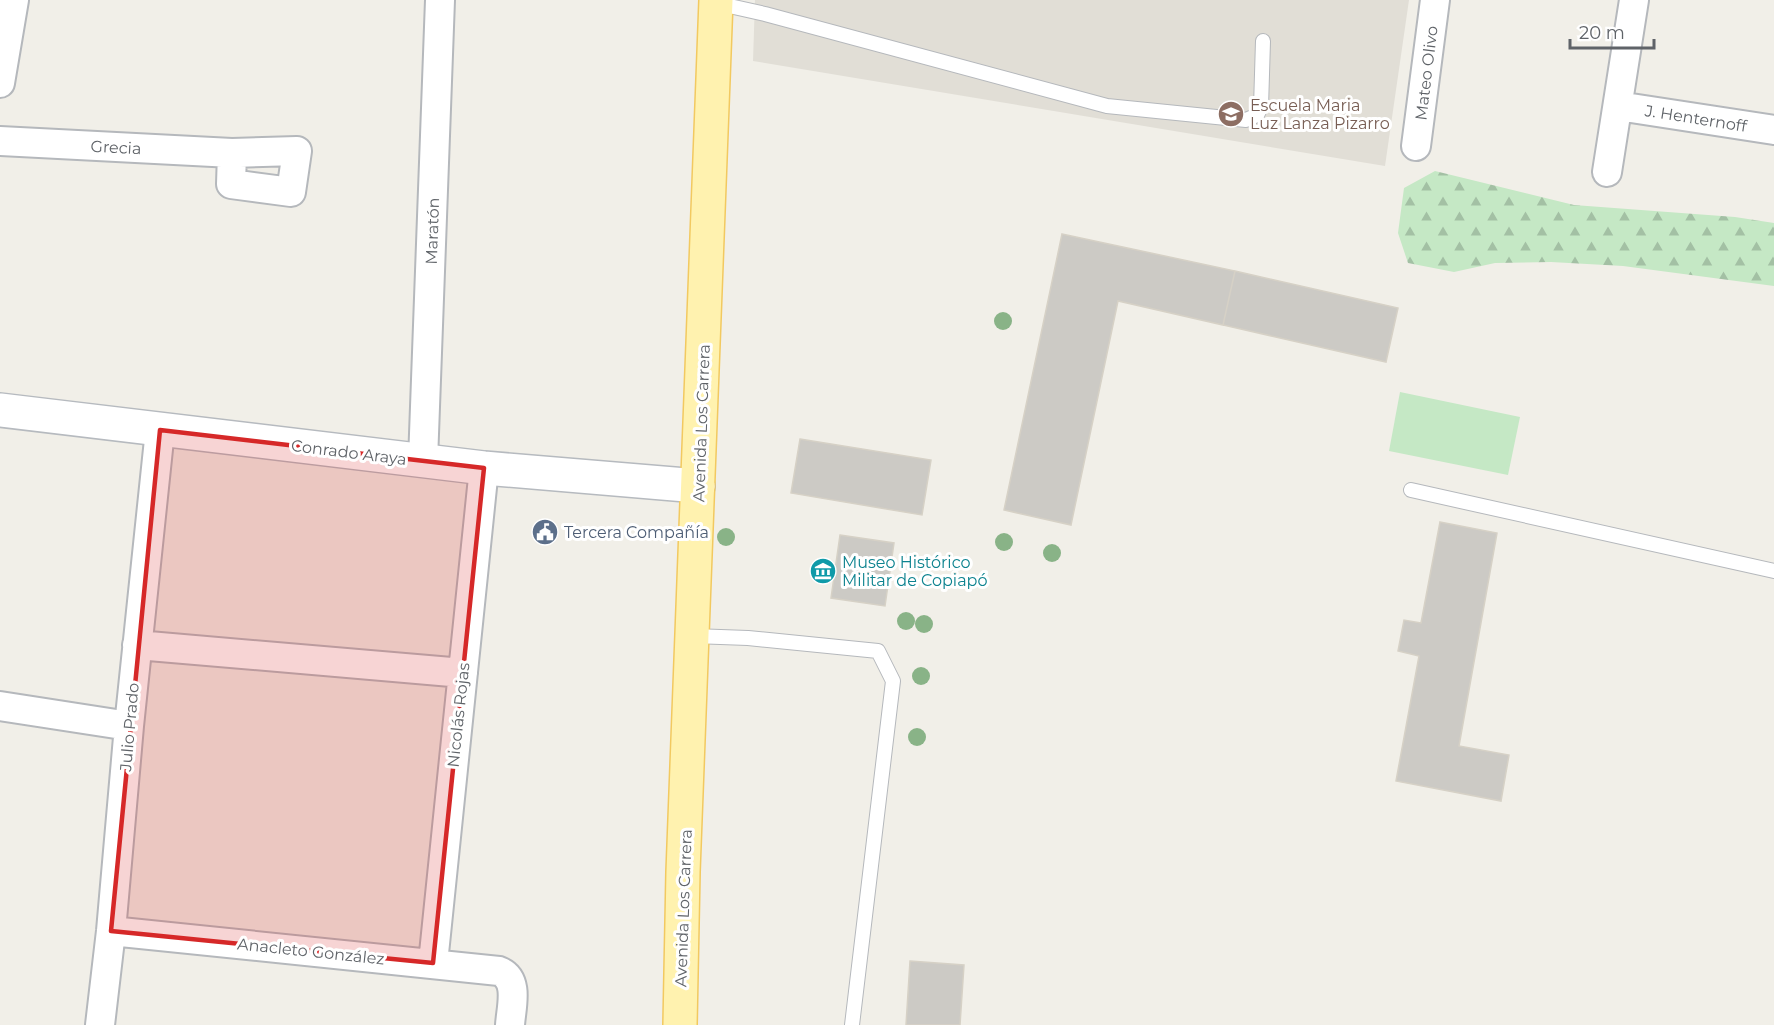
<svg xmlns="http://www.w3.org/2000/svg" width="1774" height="1025" font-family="Montserrat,sans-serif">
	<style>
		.education { fill: #e1ded6 }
		.grass { fill: #c5e8c5 }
		.forest { fill: url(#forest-firs) }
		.building { fill: #cccac5; stroke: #d6d1c6; stroke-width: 1.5 }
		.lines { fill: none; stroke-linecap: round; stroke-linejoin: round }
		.lane-casing { stroke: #b5b8bc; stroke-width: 16 }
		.street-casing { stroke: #b5b8bc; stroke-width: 32 }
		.secondary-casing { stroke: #b6babf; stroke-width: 36 }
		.primary-casing { stroke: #f2c960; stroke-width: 36 }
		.lane { stroke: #fff; stroke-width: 14 }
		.street { stroke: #fff; stroke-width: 28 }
		.secondary { stroke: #fff; stroke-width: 33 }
		.primary { stroke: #fff2af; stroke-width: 33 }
		.tree { fill: #89b387 }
		.marked { fill: #d62828; fill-opacity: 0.2; stroke: #d62828; stroke-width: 4.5; stroke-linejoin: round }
		.labels { text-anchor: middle; stroke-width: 6; stroke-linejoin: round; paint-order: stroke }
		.street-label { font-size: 16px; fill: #5f6368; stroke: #fff }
		.education-label { font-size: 16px; fill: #785e54; stroke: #fff; text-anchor: start }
		.service-label { font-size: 16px; fill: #4e5e75; stroke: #fff; text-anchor: start }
		.culture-label { font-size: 16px; fill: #0d838f; stroke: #fff; text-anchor: start }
	</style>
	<defs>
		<pattern id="forest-firs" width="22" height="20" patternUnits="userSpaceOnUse" patternTransform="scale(1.5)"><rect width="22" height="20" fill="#c5e8c5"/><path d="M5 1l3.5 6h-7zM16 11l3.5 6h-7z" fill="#a3c0a4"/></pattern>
	</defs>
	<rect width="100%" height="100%" fill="#f1efe8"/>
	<!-- education -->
	<path class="education" d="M755 0H1409L1385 166 753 61Z"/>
	<!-- grass -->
	<path class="grass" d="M1400 392 1520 417 1508 475 1389 451Z"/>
	<!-- forest -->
	<path class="forest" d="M1435 171 1574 205 1735 217 1774 223V286L1623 266 1551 262 1495 263 1454 272 1408 263 1398 233 1404 188Z"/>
	<!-- building -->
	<path class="building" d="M1062 234 1235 271 1223 325 1118 301 1071 525 1004 510Z
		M1235 271 1398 308 1386 362 1223 325Z
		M800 439 931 460 922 515 791 493Z
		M1440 522 1497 533 1459 746 1509 755 1501 801 1396 781 1419 656 1398 651 1404 620 1421 623Z
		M840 535 894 543 885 606 831 598Z
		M910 961 964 965 960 1025H906Z"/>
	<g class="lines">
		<defs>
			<path id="lane" d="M716 3 765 14 1107 106 1246 120 1257 115 1261 107 1263 41
				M1411 490 1774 571
				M693 636 748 638 878 651 893 681 852 1025"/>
			<path id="street" d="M0 83 14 0
				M1618 106 1774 130
				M0 141 232 153 297 151 291 192 231 184 232 153
				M1416 146 1435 0
				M1607 172 1634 0
				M423 461 440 0
				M137 645 463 673
				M0 706 129 726
				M111 931 499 971C520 979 511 1008 510 1025
				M433 963 484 468
				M100 1025 111 931 129 726 160 430"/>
			<path id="secondary" d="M0 410 484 468 698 486"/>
			<path id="primary" d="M680 1025 683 872 716 0"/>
		</defs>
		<!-- lane casing -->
		<use href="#lane" class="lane-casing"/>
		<!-- street casing -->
		<use href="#street" class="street-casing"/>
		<!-- secondary casing -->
		<use href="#secondary" class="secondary-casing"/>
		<!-- primary casing -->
		<use href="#primary" class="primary-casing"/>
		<!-- lane -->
		<use href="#lane" class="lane"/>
		<!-- street -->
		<use href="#street" class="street"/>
		<!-- secondary -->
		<use href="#secondary" class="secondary"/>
		<!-- primary -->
		<use href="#primary" class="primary"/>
	</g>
	<!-- trees -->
	<g class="tree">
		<circle cx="1003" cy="321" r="9"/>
		<circle cx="726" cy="537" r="9"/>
		<circle cx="1004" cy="542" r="9"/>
		<circle cx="1052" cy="553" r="9"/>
		<circle cx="906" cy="621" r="9"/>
		<circle cx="924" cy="624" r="9"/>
		<circle cx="921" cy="676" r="9"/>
		<circle cx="917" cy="737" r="9"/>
	</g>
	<!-- marked area -->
	<path class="marked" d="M160 430 484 468 433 963 111 931Z"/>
	<!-- icons -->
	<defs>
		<symbol id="school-disc" viewBox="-11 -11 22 22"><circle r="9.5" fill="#8d6e63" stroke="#fff"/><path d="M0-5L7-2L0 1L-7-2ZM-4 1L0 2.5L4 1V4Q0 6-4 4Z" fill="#fff"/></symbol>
		<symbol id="civic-disc" viewBox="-11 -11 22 22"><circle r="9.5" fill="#5c6f8a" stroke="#fff"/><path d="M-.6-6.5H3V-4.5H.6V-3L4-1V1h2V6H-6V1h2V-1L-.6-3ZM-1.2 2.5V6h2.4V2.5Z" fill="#fff"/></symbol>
		<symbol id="museum-disc" viewBox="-11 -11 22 22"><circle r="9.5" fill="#0f9aa8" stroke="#fff"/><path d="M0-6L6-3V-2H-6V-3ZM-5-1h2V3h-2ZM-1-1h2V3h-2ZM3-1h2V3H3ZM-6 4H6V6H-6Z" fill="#fff"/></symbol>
	</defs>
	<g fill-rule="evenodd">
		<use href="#school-disc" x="1216" y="99" width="30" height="30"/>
		<use href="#civic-disc" x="530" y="517" width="30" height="30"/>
		<use href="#museum-disc" x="808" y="556" width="30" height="30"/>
	</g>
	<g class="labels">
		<!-- street labels -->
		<g class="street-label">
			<text transform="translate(1426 73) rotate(-83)" y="6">Mateo Olivo</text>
			<text transform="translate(1696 118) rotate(9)" y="6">J. Henternoff</text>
			<text transform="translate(116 147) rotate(3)" y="6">Grecia</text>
			<text transform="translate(432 231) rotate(-88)" y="6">Maratón</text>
			<text transform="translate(701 423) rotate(-88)" y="6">Avenida Los Carrera</text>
			<text transform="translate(349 452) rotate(7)" y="6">Conrado Araya</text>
			<text transform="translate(458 715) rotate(-84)" y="6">Nicolás Rojas</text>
			<text transform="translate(129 727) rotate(-85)" y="6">Julio Prado</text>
			<text transform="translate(683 908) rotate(-88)" y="6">Avenida Los Carrera</text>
			<text transform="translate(311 951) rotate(6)" y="6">Anacleto González</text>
		</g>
		<!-- education labels -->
		<g class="education-label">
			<text x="1250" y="111">Escuela Maria<tspan x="1250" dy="18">Luz Lanza Pizarro</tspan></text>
		</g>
		<!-- service labels -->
		<g class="service-label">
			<text x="564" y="538">Tercera Compañía</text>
		</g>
		<!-- culture labels -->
		<g class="culture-label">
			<text x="842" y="568">Museo Histórico<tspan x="842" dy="18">Militar de Copiapó</tspan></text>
		</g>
	</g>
	<!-- scale -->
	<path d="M1570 39v9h84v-9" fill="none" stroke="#5f6368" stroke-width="3"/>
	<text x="1579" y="39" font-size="18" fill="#5f6368" stroke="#ffffff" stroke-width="4.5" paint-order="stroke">20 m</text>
</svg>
